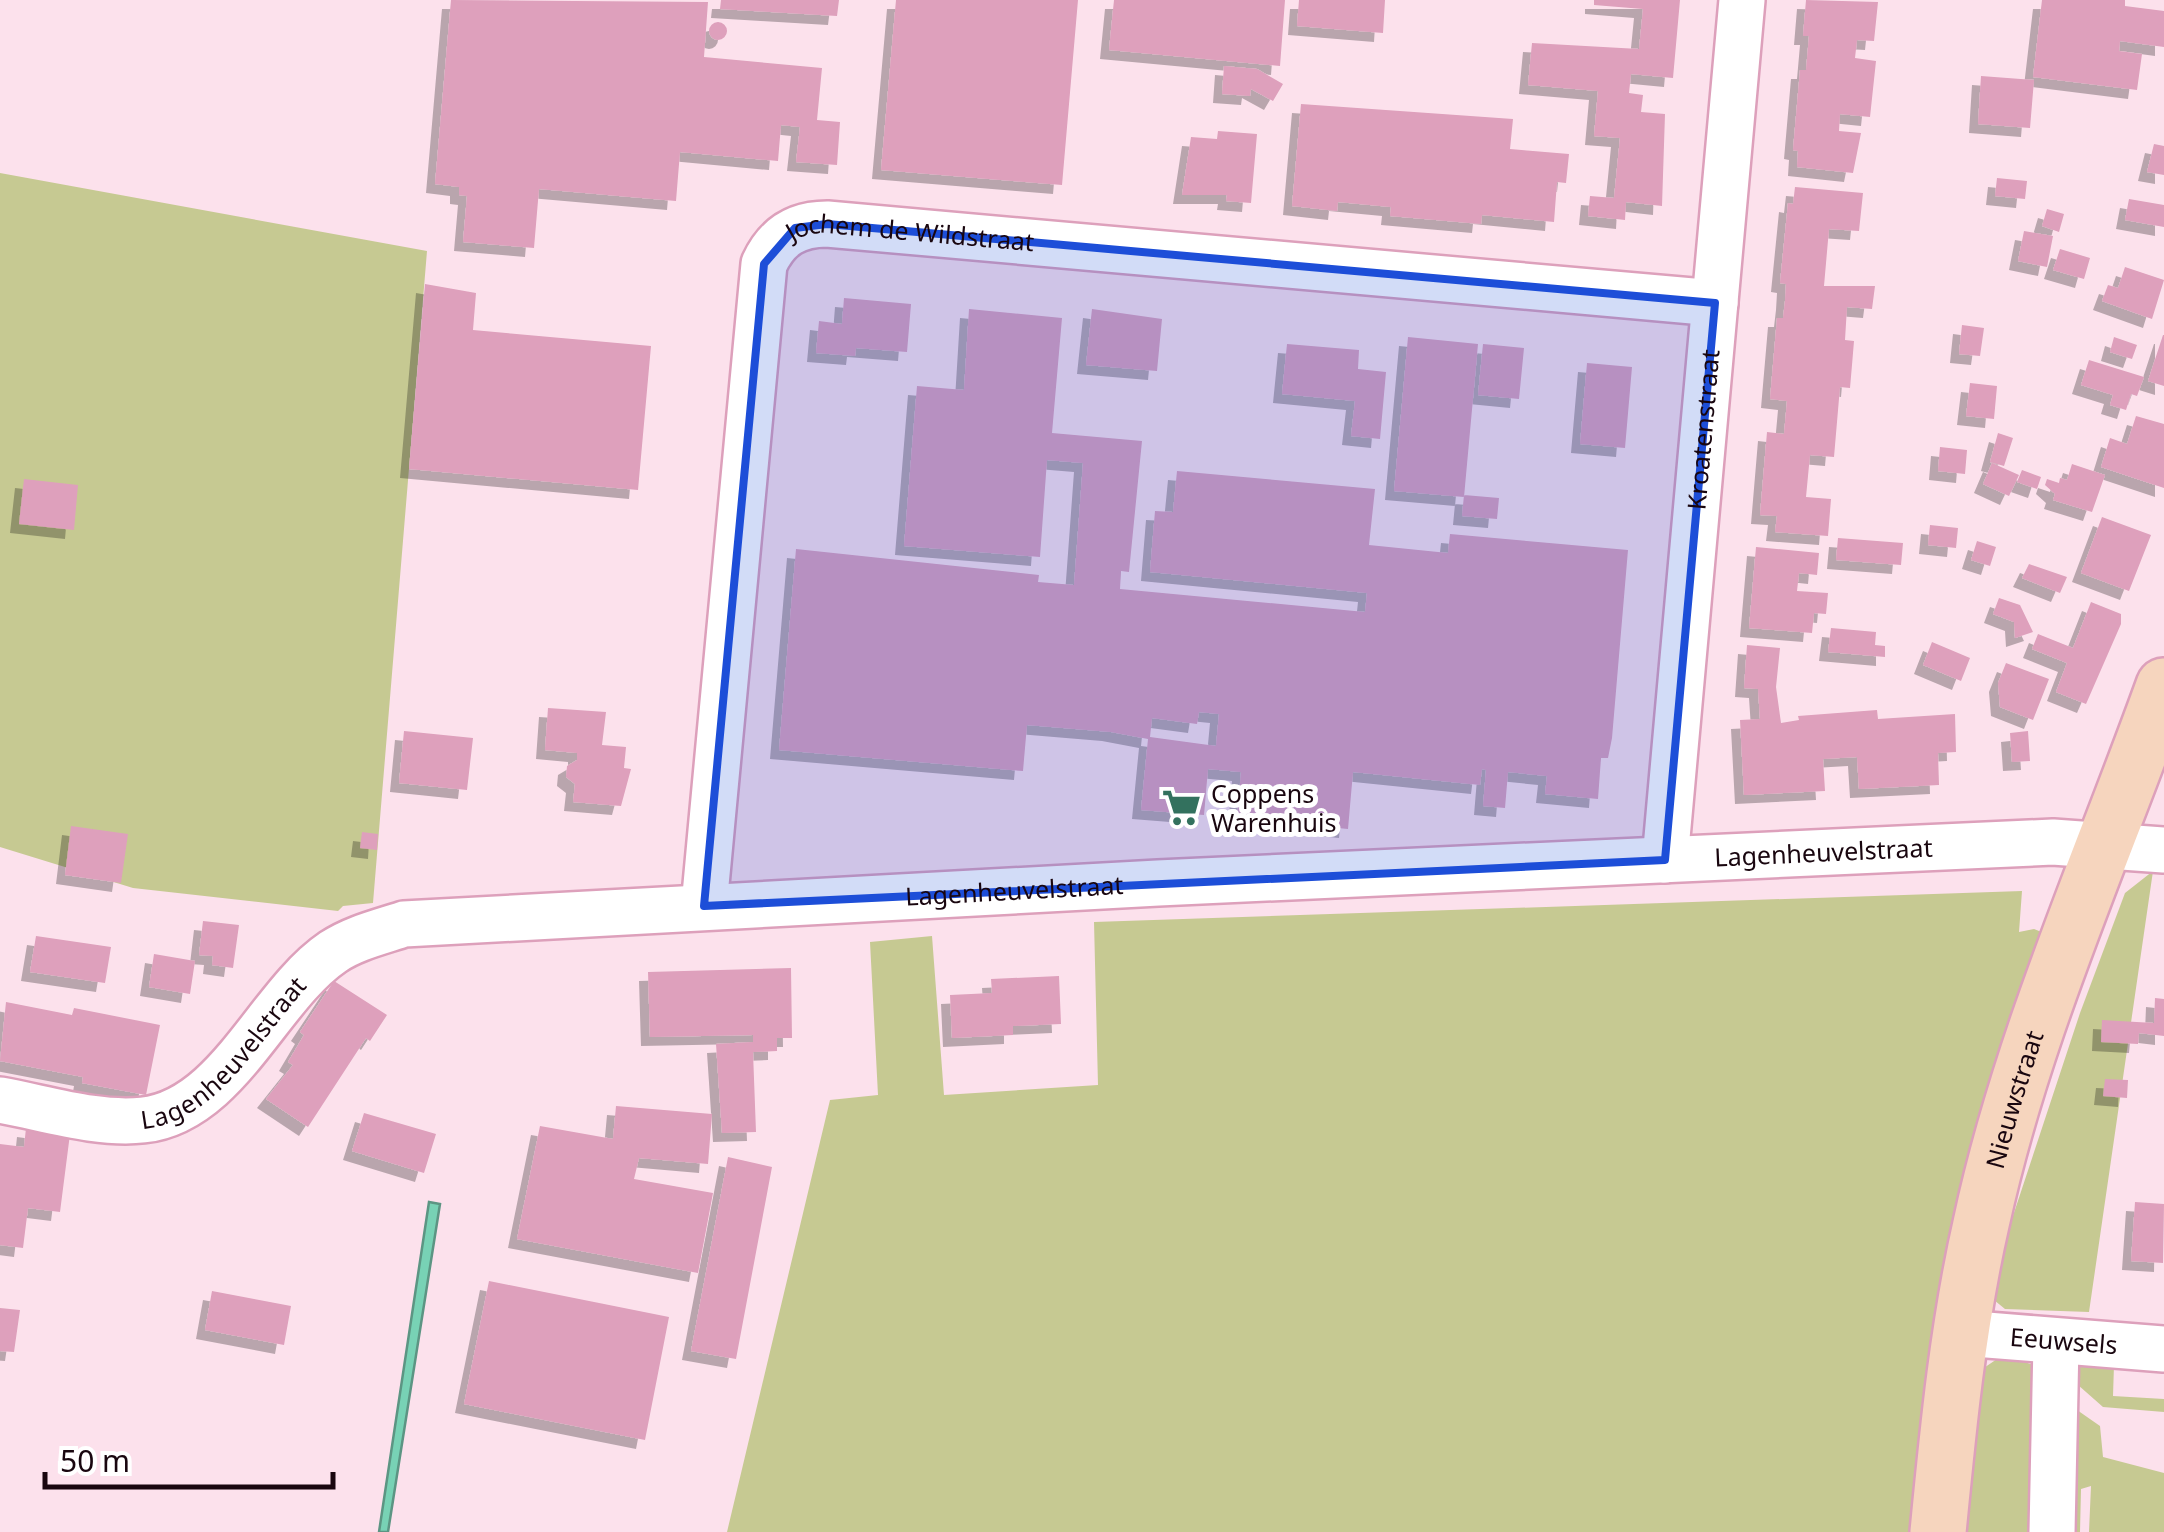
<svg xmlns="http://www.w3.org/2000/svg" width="2164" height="1532" font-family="'Noto Sans',sans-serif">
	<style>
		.green { fill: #c6c992 }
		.water { fill: #78d2b5; stroke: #5c9583; stroke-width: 2.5 }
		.building { fill: #dea0bc; fill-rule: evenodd; filter: url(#shadow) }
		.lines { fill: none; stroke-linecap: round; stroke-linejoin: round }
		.street-casing { stroke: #dda0bb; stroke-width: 50 }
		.secondary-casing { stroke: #dda0bb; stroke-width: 60 }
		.street { stroke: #fff; stroke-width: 45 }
		.secondary { stroke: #f6d5be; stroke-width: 55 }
		.marked { fill: #1d4ed8; fill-opacity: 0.2; stroke: #1d4ed8; stroke-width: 8; stroke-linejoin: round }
		.labels { text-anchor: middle; stroke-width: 10; stroke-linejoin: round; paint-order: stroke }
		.street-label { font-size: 25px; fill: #19060f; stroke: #fff }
		.poi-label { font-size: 25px; fill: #19060f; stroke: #fff; text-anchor: start }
	</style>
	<defs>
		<filter id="shadow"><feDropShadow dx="-9" dy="9" stdDeviation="0" flood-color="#0004"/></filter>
	</defs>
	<rect width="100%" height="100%" fill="#fce1ec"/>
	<!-- green -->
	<path class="green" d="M0 173 427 251 373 903 343 906 338 911 133 888 0 847Z
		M2153 871 2089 1312 2005 1309 1994 1300 2007 1234 2080 1013 2125 893Z
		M2022 891 2019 932 2034 929 2049 935 1917 1532H727L830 1100 878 1095 870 942 932 936 944 1095 1098 1085 1094 922Z
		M2010 1357 2036 1366 2042 1532H1953L1975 1374 1997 1359Z
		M2090 1363 2114 1365 2113 1396 2164 1399V1412L2103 1407 2069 1377 2080 1365Z
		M2067 1403 2100 1426 2103 1457 2164 1473V1532H2089L2091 1486 2081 1489 2080 1532H2063Z"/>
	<!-- water -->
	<path class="water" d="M429 1202 440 1204 388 1532H379Z"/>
	<!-- building -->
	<path class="building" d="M451 0 708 2 704 57 822 68 817 120 840 122 837 165 796 162 800 127 781 125 778 161 680 152 676 201 539 189 534 248 463 242 467 196 459 195V187L435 184Z
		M721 0H839L837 16 720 9Z
		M896 0H1078L1062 185 881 170Z
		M1114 0H1285L1280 66 1109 50Z
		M1299 0H1385L1383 33 1297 26Z
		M1594 0H1680L1673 78 1631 74 1629 93 1643 95 1641 112 1665 114 1662 206 1626 202 1625 220 1588 216 1590 196 1614 198 1620 138 1594 136 1598 91 1528 85 1532 43 1639 49 1643 9 1594 5Z
		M1806 0 1878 2 1874 41 1857 40 1855 58 1876 61 1870 117 1840 114 1839 131 1861 133 1853 173 1797 167 1798 151 1793 150 1800 70H1806L1809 36H1803Z
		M2042 0H2125V6L2164 11V47L2120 41 2119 51 2142 54 2137 90 2033 77Z
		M709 31a9 9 0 1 1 18 0a9 9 0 1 1-18 0Z
		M1224 66 1257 69 1283 84 1273 101 1251 89 1250 96 1222 94Z
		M1981 76 2034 80 2030 128 1978 124Z
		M1301 104 1513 119 1510 149 1569 154 1566 183 1557 182 1554 222 1482 215 1481 224 1390 216 1391 207 1338 202 1337 211 1292 206Z
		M1218 131 1257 134 1251 203 1226 201 1227 195H1182L1191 137 1217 139Z
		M2154 144 2164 146V175L2147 172Z
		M1997 178 2027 181 2025 199 1995 196Z
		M1795 187 1863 193 1859 231 1829 229 1824 286H1875L1872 309 1847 307 1845 340 1854 341 1852 365 1850 388 1840 387 1834 457 1810 455 1806 497 1831 499 1828 536 1775 532 1777 516 1760 515 1767 432 1784 434 1787 401 1770 399 1777 318H1783L1785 301 1786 284 1780 283 1788 203 1793 204Z
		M2129 199 2164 205V227L2125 220Z
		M2047 209 2064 214 2059 232 2042 226Z
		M2024 231 2053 236 2047 267 2018 261Z
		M2060 249 2090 258 2084 279 2053 270Z
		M2125 267 2164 280 2152 319 2102 301 2108 285 2118 288Z
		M425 284 476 293 473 330 651 346 638 490 409 469Z
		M844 298 911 304 907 352 856 348 855 356 816 353 819 321 842 324Z
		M969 309 1062 318 1052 433 1142 441 1129 572 1121 571 1120 589 1365 612 1367 593 1150 572 1155 511 1173 512 1177 471 1375 489 1369 545 1448 553 1450 534 1628 550 1612 738 1608 758H1601L1598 799 1545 794 1547 776 1508 772 1505 808 1483 806 1486 770 1482 769 1480 785 1353 772 1348 829 1237 818 1241 772 1208 769 1204 815 1141 810 1148 739 1111 732 1027 725 1023 771 779 750 796 549 1039 575 1038 582 1074 585 1083 463 1047 460 1040 557 904 546 917 386 964 390ZM1199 712 1219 714 1216 746 1150 737 1152 718 1197 724Z
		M1092 309 1162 319 1157 371 1086 365Z
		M1962 325 1984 328 1980 356 1959 354Z
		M2163 335H2164V386L2148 381Z
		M1408 337 1478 344 1464 497 1394 491Z
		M2114 337 2137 345 2132 359 2110 352Z
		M1287 344 1359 350 1358 369 1386 372 1380 439 1351 436 1355 401 1282 394Z
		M1483 344 1524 348 1519 399 1478 395Z
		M2089 360 2144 377 2137 396 2131 394 2126 410 2110 405 2113 395 2081 385Z
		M1587 363 1632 367 1625 448 1580 444Z
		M1970 383 1997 386 1994 419 1966 416Z
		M2136 416 2164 424V488L2101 467 2110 438 2127 444Z
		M1998 433 2013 438 2004 466 1990 462Z
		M1940 447 1967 450 1965 474 1938 471Z
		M1992 463 2019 475 2009 496 1983 484Z
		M2072 464 2105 475 2092 512 2053 500 2055 494 2045 485 2047 479 2059 483 2060 478 2067 480Z
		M2022 470 2041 477 2037 489 2017 482Z
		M24 479 78 485 74 530 19 524Z
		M1464 495 1499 498 1497 519 1462 516Z
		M2102 517 2151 535 2129 591 2081 573Z
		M1930 525 1958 528 1956 548 1928 545Z
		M1838 538 1903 543 1901 565 1836 560Z
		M1977 541 1996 547 1990 566 1971 560Z
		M1756 547 1819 553 1817 575 1799 573 1797 591 1828 593 1826 614 1814 613 1812 633 1749 628Z
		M2029 564 2067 577 2060 593 2022 578Z
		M1999 598 2020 605 2033 632 2015 638 2014 622 1993 614Z
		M2091 602 2121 614V624L2086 704 2056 692 2067 663 2032 649 2038 634 2073 648Z
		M1831 628 1876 632 1875 645 1885 646V657L1828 652Z
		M1932 642 1970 658 1961 681 1923 665Z
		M1747 645 1780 648 1776 687 1781 723 1799 720 1798 716 1877 710 1878 719 1955 714 1956 752 1938 753 1939 785 1859 789 1857 757 1823 759 1825 791 1744 795 1740 720 1760 719 1758 689 1744 688Z
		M2006 663 2049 679 2033 720 2000 707 1998 683Z
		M548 708 606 712 602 745 626 747 624 768 631 769 621 806 573 802 575 784 566 777 567 766 577 760V753L545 750Z
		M404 731 473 738 467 790 399 783Z
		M2028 731 2030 761 2012 762 2010 733Z
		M71 826 128 834 121 883 65 875Z
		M362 832 378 834 377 850 360 848Z
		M203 921 239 925 233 968 212 965 213 956 199 955Z
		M36 936 111 947 105 983 30 972Z
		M154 954 195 961 190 994 149 987Z
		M791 968 792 1038H777V1051L753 1052 756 1132 722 1133 716 1044 753 1042V1035L650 1037 648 972Z
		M1059 976 1061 1024 1013 1026V1035L952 1038 950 995 992 993 991 979Z
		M334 981 387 1015 370 1041 366 1038 308 1127 266 1099 293 1065 288 1062 304 1035 300 1032Z
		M2155 998 2164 999V1036L2139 1033 2138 1044 2101 1042 2102 1020 2154 1023Z
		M6 1002 72 1015 74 1008 160 1025 146 1095 82 1083 83 1077 0 1061Z
		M2105 1079 2128 1080 2127 1098 2103 1096Z
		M616 1106 712 1114 708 1164 639 1158 634 1179 713 1193 698 1273 517 1239 540 1126 613 1139Z
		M364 1113 436 1134 424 1173 352 1151Z
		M26 1128 70 1134 60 1212 28 1208 23 1248 0 1245V1144L24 1147Z
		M728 1157 772 1167 736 1359 691 1351Z
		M2135 1202 2164 1204 2163 1263 2131 1261Z
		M489 1281 669 1317 645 1440 464 1404Z
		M212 1291 291 1306 284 1345 205 1330Z
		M0 1308 20 1310 14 1352 0 1351Z"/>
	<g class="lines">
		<defs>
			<g id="street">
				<path id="s1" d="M1665 860 1742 0"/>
				<path id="s2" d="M704 906 764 264C777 236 796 224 827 224L1715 303"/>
				<path id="s3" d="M0 1100C45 1108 97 1125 143 1120 228 1111 268 996 333 952 354 938 380 932 404 924L1158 883 2053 842 2164 850"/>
				<path id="s4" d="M1962 1333 2164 1349"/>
				<path d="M2052 1532 2056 1343"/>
			</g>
			<g id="secondary">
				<path id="s5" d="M1938 1532C1948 1429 1958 1325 1981 1224 2021 1038 2100 864 2164 686"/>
			</g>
		</defs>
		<!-- street casing -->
		<use href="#street" class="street-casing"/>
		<!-- secondary casing -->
		<use href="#secondary" class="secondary-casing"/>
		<!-- street -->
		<use href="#street" class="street"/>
		<!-- secondary -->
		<use href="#secondary" class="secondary"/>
	</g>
	<!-- marked area -->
	<path class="marked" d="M827 224 1715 303 1665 860 704 906 764 264 795 228Z"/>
	<!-- icons -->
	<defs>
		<symbol id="supermarket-bare" viewBox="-9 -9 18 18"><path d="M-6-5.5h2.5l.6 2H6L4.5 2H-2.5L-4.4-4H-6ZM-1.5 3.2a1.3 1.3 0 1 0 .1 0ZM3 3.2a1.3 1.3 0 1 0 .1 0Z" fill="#33715e" stroke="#fff" stroke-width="2.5" paint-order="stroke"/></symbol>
	</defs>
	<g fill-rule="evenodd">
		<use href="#supermarket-bare" x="1154" y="780" width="55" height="55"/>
	</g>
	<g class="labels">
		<!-- street labels -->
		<g class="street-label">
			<text dy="9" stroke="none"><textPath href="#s2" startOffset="808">Jochem de Wildstraat</textPath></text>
			<text dy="9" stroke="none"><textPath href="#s1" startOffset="432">Kroatenstraat</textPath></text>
			<text dy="9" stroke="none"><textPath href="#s3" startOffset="1902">Lagenheuvelstraat</textPath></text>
			<text dy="9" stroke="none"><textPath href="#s3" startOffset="1092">Lagenheuvelstraat</textPath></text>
			<text dy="9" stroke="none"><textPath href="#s3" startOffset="252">Lagenheuvelstraat</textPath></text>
			<text dy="9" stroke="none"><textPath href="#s5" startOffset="440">Nieuwstraat</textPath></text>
			<text dy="9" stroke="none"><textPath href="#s4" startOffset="102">Eeuwsels</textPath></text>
		</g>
		<!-- poi labels -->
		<g class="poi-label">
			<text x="1211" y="803">Coppens<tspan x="1211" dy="29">Warenhuis</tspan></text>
		</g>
	</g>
	<!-- scale -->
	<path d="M45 1472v15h288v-15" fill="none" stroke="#19060f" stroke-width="5"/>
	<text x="60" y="1472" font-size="30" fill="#19060f" stroke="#ffffff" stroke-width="8" paint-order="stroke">50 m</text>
</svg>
